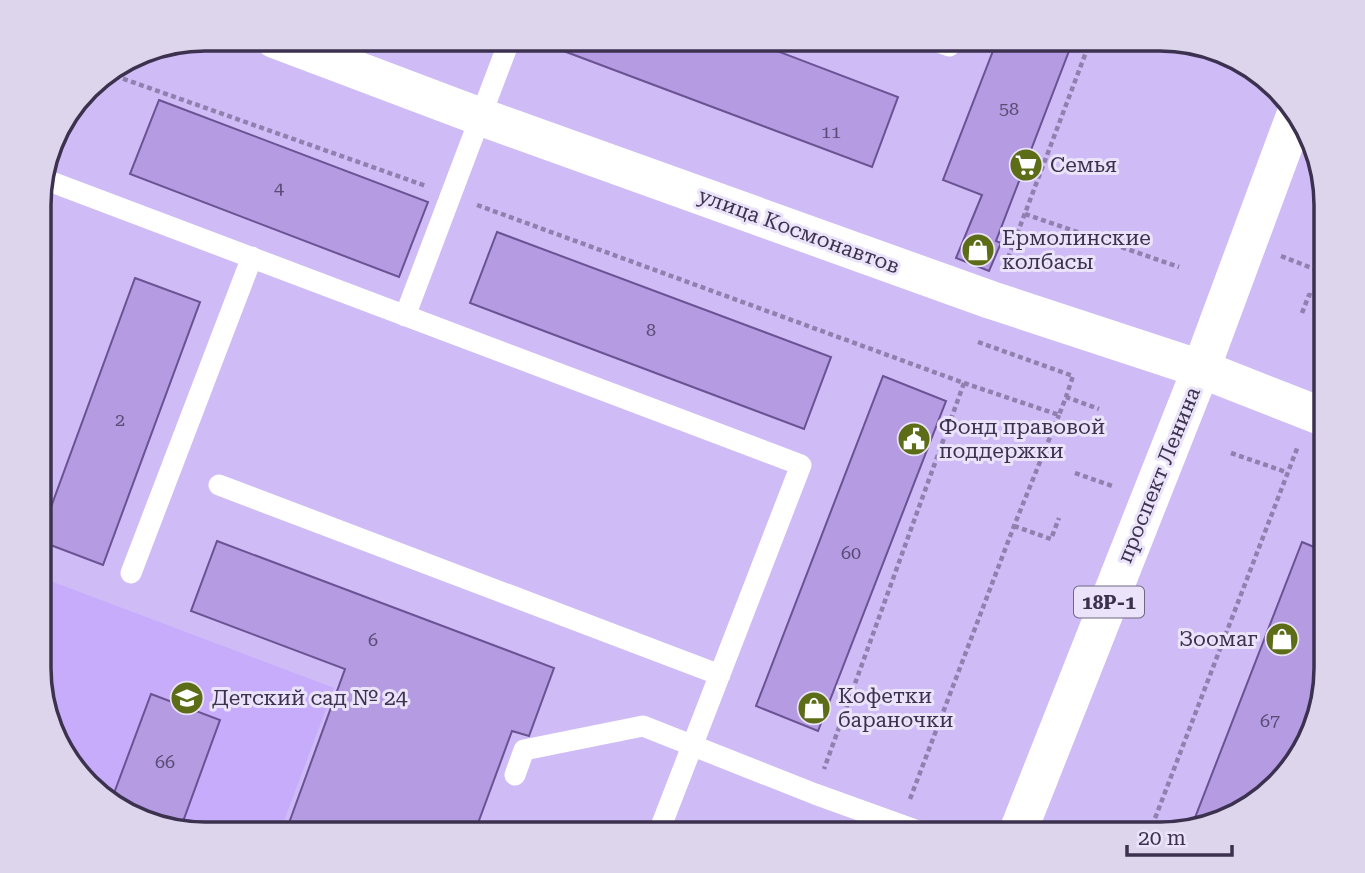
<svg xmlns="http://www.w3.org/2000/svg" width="1365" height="873" font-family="'Roboto Serif',serif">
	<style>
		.built { fill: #c8acfc }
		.building { fill: #b49be2; stroke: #6a5293; stroke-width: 2 }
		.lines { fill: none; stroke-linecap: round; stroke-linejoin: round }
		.path { stroke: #9080ae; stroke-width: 4.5; stroke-dasharray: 5 3.5; stroke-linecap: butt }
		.lane { stroke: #fff; stroke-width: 21 }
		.street { stroke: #fff; stroke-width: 38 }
		.primary { stroke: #fff; stroke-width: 38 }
		.labels { text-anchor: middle; stroke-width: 6; stroke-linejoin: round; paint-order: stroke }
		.number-label { font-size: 18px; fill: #5a4c74 }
		.shield { fill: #eae3fa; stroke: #706782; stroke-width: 2 }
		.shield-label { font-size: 19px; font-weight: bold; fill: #3c324f }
		.poi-label { font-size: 21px; fill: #3c324f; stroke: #eae3fa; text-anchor: start }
		.street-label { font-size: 21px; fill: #3c324f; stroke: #eae3fa }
		.rim { fill: none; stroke: #3c324f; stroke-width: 3.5 }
	</style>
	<rect width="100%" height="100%" fill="#cfbbf6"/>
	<!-- built -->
	<path class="built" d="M40 577 334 688 279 834H205L113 807 66 760 40 689Z"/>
	<!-- building -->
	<path class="building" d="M537 38H743L898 97 872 167 537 41Z
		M998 38H1074L996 241 1001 243 989 271 956 258 982 195 943 180Z
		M159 100 428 202 399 277 130 174Z
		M497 232 831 357 804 429 470 303Z
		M135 278 200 302 103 565 40 541V537Z
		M883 376 946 401 818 731 756 706Z
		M217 541 554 668 529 736 512 731 474 834H285L345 669 191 611Z
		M1302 542 1326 552V672L1289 769 1244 812 1191 828Z
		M151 694 220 720 181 827 113 807 110 804Z"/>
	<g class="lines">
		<!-- path -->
		<path class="path" d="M107 73 426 186
			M477 205 964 383 824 769
			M1025 214 1179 267
			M1281 256 1317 270
			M1005 266 1091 39
			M1302 313 1309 295 1326 300
			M978 342 1073 376 1066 397
			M964 383 1059 415 1066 397 1099 409
			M1231 453 1286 472
			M1075 473 1115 487
			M1014 526 1051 539 1059 518
			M910 799 1014 526 1059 415
			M799 834 805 820
			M1149 834 1298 446"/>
		<!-- lane -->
		<path class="lane" d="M930 39 949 46 952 39
			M41 178 801 465 658 834
			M405 316 510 39
			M219 485 720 675
			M131 573 252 257
			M515 775 524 750 643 726 815 794 926 834"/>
		<!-- street -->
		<path class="street" d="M274 39 481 117 991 300 1201 369 1326 418"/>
		<!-- primary -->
		<path class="primary" d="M1017 834 1201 369 1296 113"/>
	</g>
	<!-- icons -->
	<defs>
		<symbol id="supermarket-disc" viewBox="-11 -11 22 22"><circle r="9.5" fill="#5c6c17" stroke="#eae3fa"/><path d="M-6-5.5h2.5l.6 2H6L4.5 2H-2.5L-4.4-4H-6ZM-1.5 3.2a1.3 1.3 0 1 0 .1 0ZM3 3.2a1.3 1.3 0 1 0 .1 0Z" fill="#fff"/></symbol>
		<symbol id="shop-disc" viewBox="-11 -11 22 22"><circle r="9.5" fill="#5c6c17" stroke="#eae3fa"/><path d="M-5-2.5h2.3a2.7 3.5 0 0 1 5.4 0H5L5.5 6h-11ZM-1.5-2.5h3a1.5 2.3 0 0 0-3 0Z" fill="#fff"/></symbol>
		<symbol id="civic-disc" viewBox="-11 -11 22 22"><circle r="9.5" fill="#5c6c17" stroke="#eae3fa"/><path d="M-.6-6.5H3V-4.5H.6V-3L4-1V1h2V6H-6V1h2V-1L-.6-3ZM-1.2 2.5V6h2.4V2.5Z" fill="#fff"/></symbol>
		<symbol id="school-disc" viewBox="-11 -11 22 22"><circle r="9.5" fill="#5c6c17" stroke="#eae3fa"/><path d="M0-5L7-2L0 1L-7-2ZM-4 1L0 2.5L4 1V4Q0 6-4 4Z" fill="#fff"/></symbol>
	</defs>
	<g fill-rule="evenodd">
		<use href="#supermarket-disc" x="1007" y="146" width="38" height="38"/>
		<use href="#shop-disc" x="959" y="231" width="38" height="38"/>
		<use href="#civic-disc" x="895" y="420" width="38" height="38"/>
		<use href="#shop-disc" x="1263" y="620" width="38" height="38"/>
		<use href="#school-disc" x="168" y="679" width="38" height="38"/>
		<use href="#shop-disc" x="795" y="689" width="38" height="38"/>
	</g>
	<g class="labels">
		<!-- number labels -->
		<g class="number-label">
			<text x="1009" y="115">58</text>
			<text x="831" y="138">11</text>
			<text x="279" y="194">4</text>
			<text x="651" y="336">8</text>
			<text x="120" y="426">2</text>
			<text x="851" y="559">60</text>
			<text x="373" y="646">6</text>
			<text x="1270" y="727">67</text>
			<text x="165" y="768">66</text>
		</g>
		<!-- shield labels -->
		<rect class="shield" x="1074" y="586.5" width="70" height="31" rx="5"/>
		<g class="shield-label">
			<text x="1109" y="609">18Р-1</text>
		</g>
		<!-- poi labels -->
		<g class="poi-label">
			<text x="1050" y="172">Семья</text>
			<text x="1002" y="245">Ермолинские<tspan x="1002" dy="24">колбасы</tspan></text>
			<text x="939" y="434">Фонд правовой<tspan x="939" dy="24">поддержки</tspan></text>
			<text x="1258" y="646" text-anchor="end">Зоомаг</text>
			<text x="838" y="703">Кофетки<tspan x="838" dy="24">бараночки</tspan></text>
			<text x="212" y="705">Детский сад № 24</text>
		</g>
		<!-- street labels -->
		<g class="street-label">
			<text transform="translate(799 231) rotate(20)" y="7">улица Космонавтов</text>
			<text transform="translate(1159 475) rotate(-68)" y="7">проспект Ленина</text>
		</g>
	</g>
	<!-- crop -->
	<path d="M0 0H1365V873H0ZM205 51H1160A154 154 0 0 1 1314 205V668A154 154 0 0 1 1160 822H205A154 154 0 0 1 51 668V205A154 154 0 0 1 205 51Z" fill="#dcd5ec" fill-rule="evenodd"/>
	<path class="rim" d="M205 51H1160A154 154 0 0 1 1314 205V668A154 154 0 0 1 1160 822H205A154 154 0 0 1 51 668V205A154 154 0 0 1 205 51Z"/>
	<!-- scale -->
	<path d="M1127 845v10h105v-10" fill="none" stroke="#3c324f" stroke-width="3.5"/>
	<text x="1138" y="845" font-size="21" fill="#3c324f" stroke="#eae3fa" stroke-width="5" paint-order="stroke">20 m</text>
</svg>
